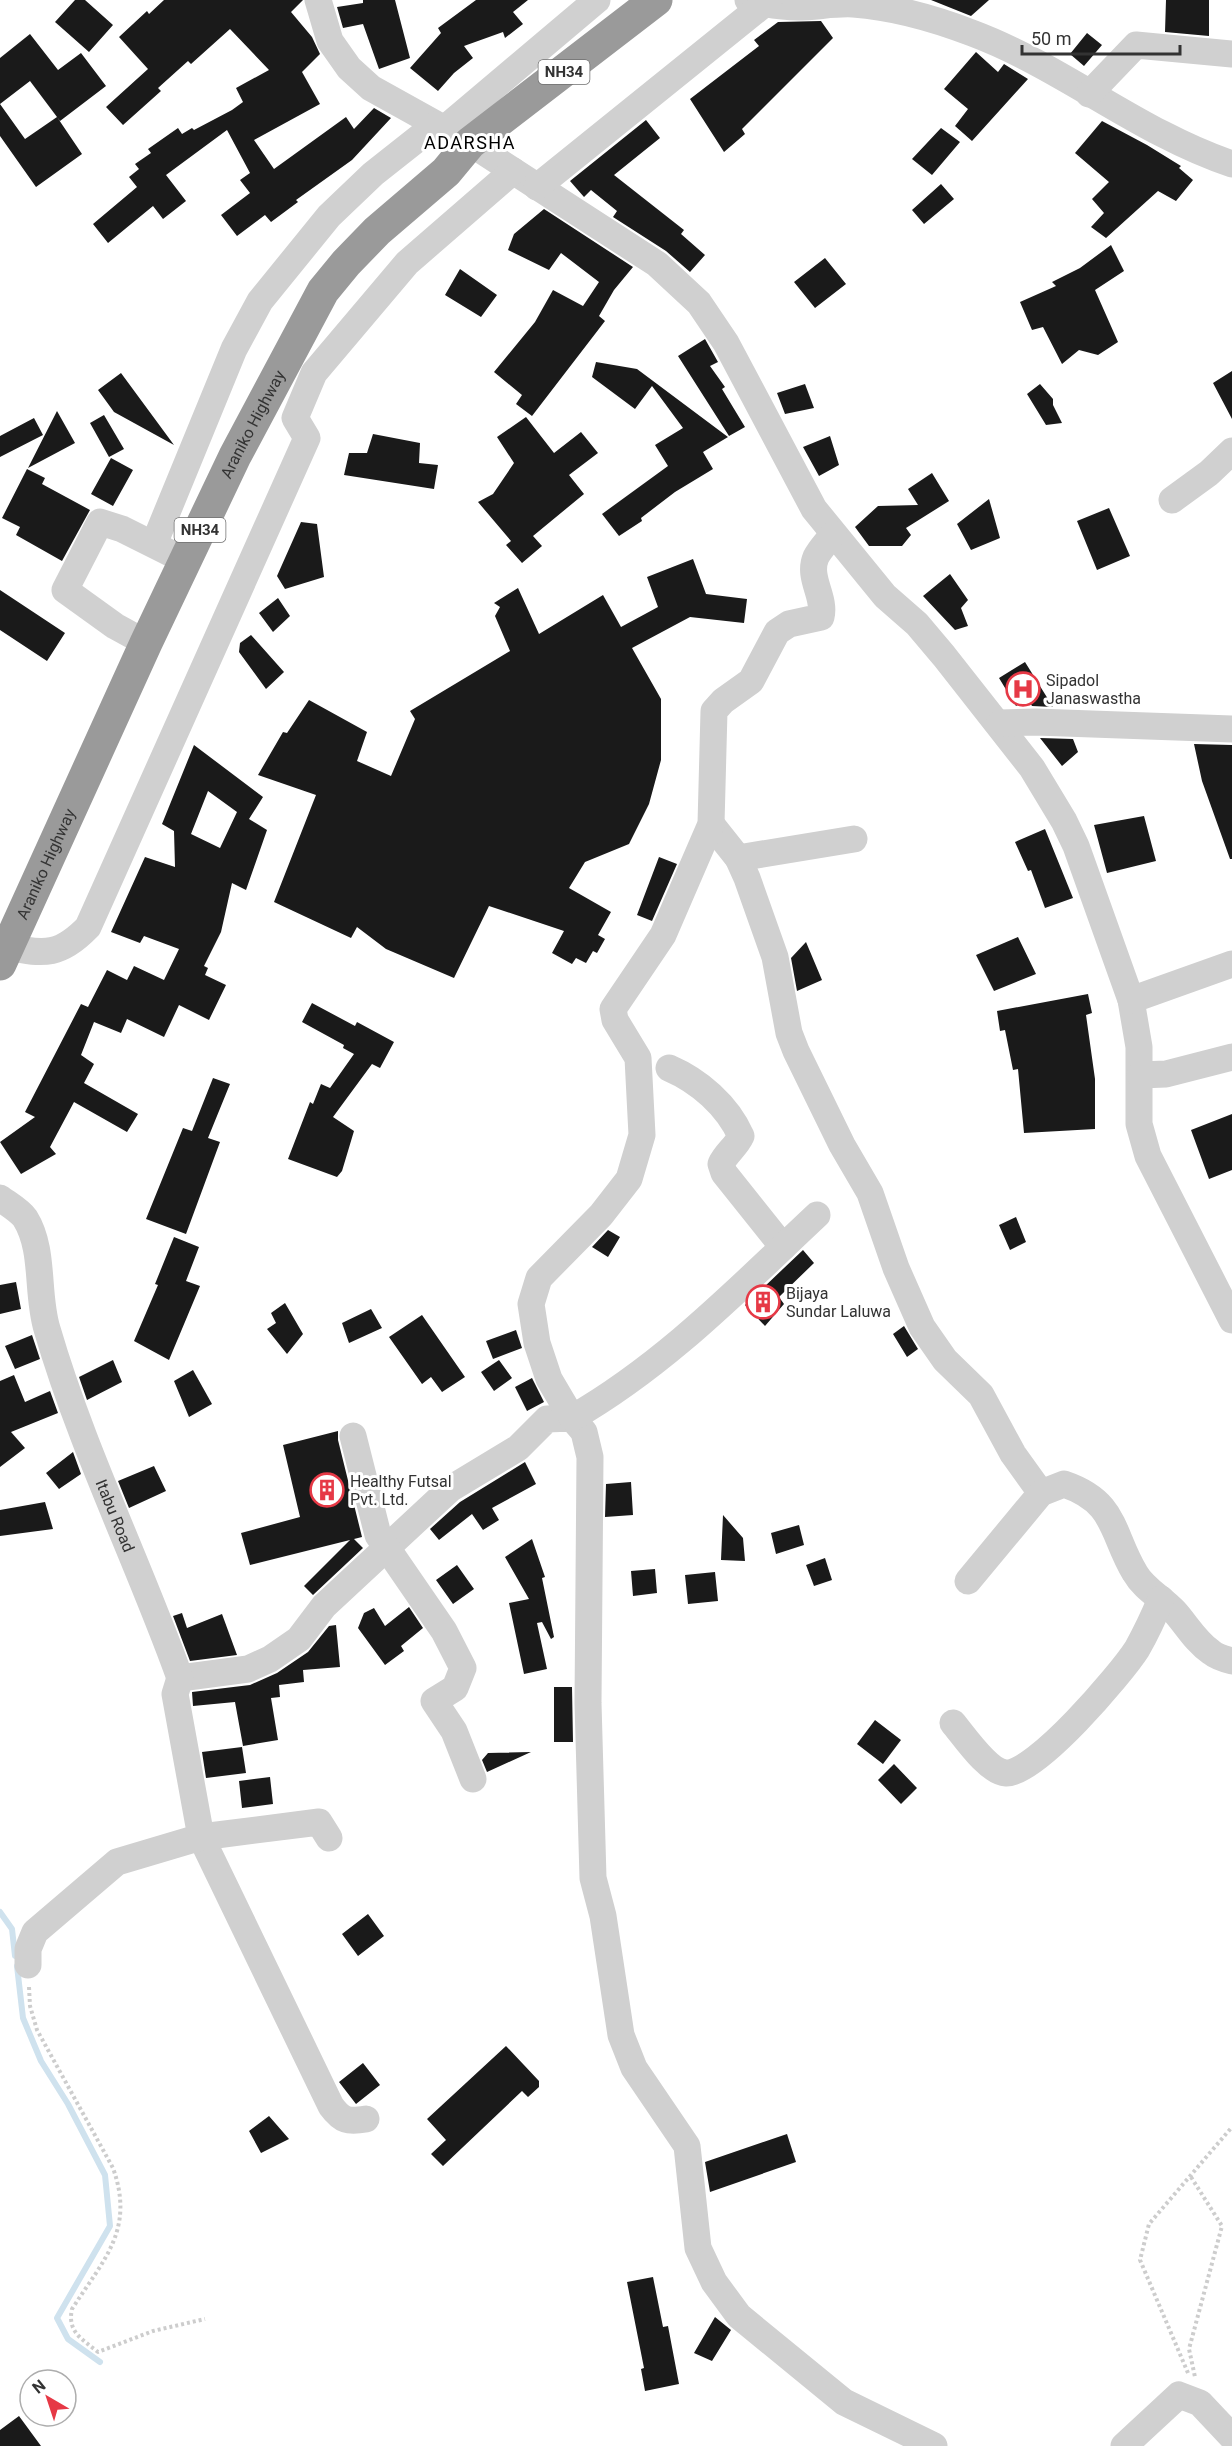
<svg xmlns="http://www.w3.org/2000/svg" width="1232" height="2446" font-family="Roboto,sans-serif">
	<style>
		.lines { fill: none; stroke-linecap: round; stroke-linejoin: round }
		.stream { stroke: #cfe2ee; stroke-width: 6 }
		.building { fill: #1a1a1a; fill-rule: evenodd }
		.path { stroke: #cdcdcd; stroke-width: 4; stroke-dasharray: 3 3; stroke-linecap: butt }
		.minor { stroke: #d0d0d0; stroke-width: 27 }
		.highway { stroke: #9a9a9a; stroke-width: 33 }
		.labels { text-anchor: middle; stroke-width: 6; stroke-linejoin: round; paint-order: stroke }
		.shield { fill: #fff; stroke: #707070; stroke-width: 1.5 }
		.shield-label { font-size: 15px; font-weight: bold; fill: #333 }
		.street-label { font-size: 16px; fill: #333; stroke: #fff }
		.poi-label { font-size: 16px; fill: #333; stroke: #fff; text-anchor: start }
		.neighbourhood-label { font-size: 18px; letter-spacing: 1.5px; fill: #000; stroke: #fff }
	</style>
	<rect width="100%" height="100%" fill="#fff"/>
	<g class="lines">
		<!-- stream -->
		<path class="stream" d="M0 1912 12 1929 15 1956
			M17 1966 23 2018 41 2061 68 2104 105 2175 110 2226 57 2318 68 2339 100 2362"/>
	</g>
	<!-- building -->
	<path class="building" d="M75 0H85L113 25 89 52 55 22Z
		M164 0H303L291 12 312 37 320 54 302 72 320 104 254 140 274 169 346 117 354 129 374 108 391 118 352 160 296 200 298 202 271 222 265 215 237 236 221 215 250 193 240 180 250 173 227 130 166 175 186 201 163 219 153 206 108 243 93 224 137 187 129 177 139 169 135 164 151 153 148 149 178 128 182 134 192 128 194 130 232 110 243 102 236 88 269 70 230 29 191 64 188 61 158 88 161 91 123 125 106 107 148 69 119 37 147 11 149 14Z
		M363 0H395L410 58 379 69 363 24 343 28 337 7 363 3Z
		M476 0H528L513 12 523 24 505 38 503 32 464 46 473 58 454 73 438 91 410 68 441 33 438 28Z
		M931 0H989L971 16Z
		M1166 0H1209V36L1165 32Z
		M821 21 833 38 742 129 745 134 724 152 690 99 759 46 754 40 778 22Z
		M1087 33 1102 45 1084 66 1070 54Z
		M30 34 58 70 81 53 106 86 60 121 57 117 82 154 36 187 0 136V58ZM30 81 57 117 25 139 0 104Z
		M976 52 998 72 1004 64 1028 79 972 141 955 126 968 109 944 89Z
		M646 120 660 138 614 175 684 230 681 234 705 255 690 272 666 251 613 217 617 211 591 190 584 197 570 181Z
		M1102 121 1147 145 1181 166 1179 168 1193 180 1176 201 1158 191 1106 238 1091 227 1104 213 1092 199 1109 182 1075 153Z
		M941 128 960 142 932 175 912 159Z
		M941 184 954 199 924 224 912 210Z
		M544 209 633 267 614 290 599 316 605 321 532 416 516 404 522 395 494 372 535 322 553 290 583 306 599 282 561 253 549 270 508 250 514 234Z
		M1111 245 1124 271 1095 290 1118 342 1098 355 1079 350 1062 364 1043 327 1032 330 1020 302 1056 286 1052 282 1080 268Z
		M825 258 846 284 815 308 794 282Z
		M460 269 497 295 481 317 445 295Z
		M705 339 718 362 710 366 725 387 722 389 745 427 729 436 678 356Z
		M596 362 637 369 728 437 703 452 713 469 675 492 641 518 642 521 619 536 602 514 668 466 655 445 683 428 652 386 635 409 592 377Z
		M1232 371V419L1213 383Z
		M121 373 174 445 114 412 98 390Z
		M805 384 814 408 785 414 777 393Z
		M1040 384 1053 399V405L1062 423 1046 425 1027 394Z
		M57 411 75 443 28 468Z
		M104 415 124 449 109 457 90 423Z
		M526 417 554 453 581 432 598 453 569 475 584 494 533 536 542 546 522 563 506 545 511 541 478 502 493 494 514 463 497 437Z
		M34 418 43 435 0 457V436Z
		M373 434 420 443 419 463 438 465 434 489 344 475 349 453H367Z
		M830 436 839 465 819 476 803 447Z
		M111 458 133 470 113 506 91 494Z
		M27 469 45 478 42 484 90 510 62 561 16 535 20 527 2 518Z
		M932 473 949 501 906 528 911 535 902 546H869L855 527 878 506 918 505 908 489Z
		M989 499 1000 538 971 550 957 524Z
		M1109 508 1130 556 1097 570 1077 521Z
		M301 522 317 524 324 577 285 589 277 576Z
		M693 559 706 594 747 599 744 623 690 617 632 648 661 699V760L649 804 629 844 585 862 569 888 611 912 598 935 605 939 597 953 593 951 586 963 576 958 572 964 552 953 564 931 489 906 454 978 386 949 357 927 351 938 274 902 316 795 258 775 283 732 287 733 309 700 367 732 357 761 391 776 415 719 410 711 510 651 495 616 500 607 494 603 518 588 539 634 603 595 621 627 658 607 647 577Z
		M950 574 968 600 961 608 968 626 955 630 923 596Z
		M0 590 65 633 47 661 0 630Z
		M278 598 290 616 273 632 259 613Z
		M251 635 284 672 266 689 239 652 240 643Z
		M1025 662 1053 707 1032 706 1028 699 1016 706 999 678Z
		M1040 738 1073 739 1078 752 1062 766Z
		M1194 744 1232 745V859H1230L1202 781Z
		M194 745 263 797 249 819 267 830 246 890 232 883 221 932 204 966 208 968 205 975 226 985 209 1020 179 1005 164 1037 127 1019 121 1033 94 1022 81 1055 94 1064 84 1083 138 1114 127 1132 74 1102 50 1147 56 1154 21 1174 0 1142 35 1117 25 1112 81 1004 88 1007 107 970 127 980 134 966 164 980 179 949 144 936 140 943 111 932 145 857 175 867 174 831 162 824ZM208 791 237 812 220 848 191 834Z
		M1144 816 1156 861 1107 873 1094 825Z
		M1045 829 1073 898 1045 908 1031 870 1028 871 1015 842Z
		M659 857 677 864 652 921 637 915Z
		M1018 937 1036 974 994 991 976 955Z
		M806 942 822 980 797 991 791 958Z
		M1088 994 1092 1013 1086 1015 1095 1079V1129L1024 1133 1018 1069 1013 1070 1005 1030 1000 1031 997 1011Z
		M312 1003 355 1026 357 1022 394 1042 380 1068 372 1064 333 1117 354 1131 342 1171 337 1177 288 1159 310 1102 313 1104 321 1084 330 1088 354 1054 343 1048 344 1045 302 1022Z
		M213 1078 230 1084 208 1138 220 1142 186 1234 146 1219 183 1128 192 1131Z
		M1232 1114V1170L1209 1179 1191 1130Z
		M1016 1217 1026 1242 1010 1250 999 1225Z
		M608 1230 620 1237 608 1257 592 1247Z
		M174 1237 199 1247 186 1281 200 1286 169 1360 134 1341 158 1285 155 1284Z
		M803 1250 814 1263 779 1297 784 1304 765 1326 745 1305Z
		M16 1282 21 1309 0 1314V1285Z
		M285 1303 303 1334 287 1354 267 1329 276 1323 271 1313Z
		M371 1309 382 1328 349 1343 342 1323Z
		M422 1315 465 1377 442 1392 431 1377 422 1384 389 1337Z
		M904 1326 918 1349 907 1357 893 1334Z
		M516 1330 522 1348 493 1359 486 1341Z
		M32 1335 40 1359 15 1369 5 1346Z
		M113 1360 122 1382 87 1400 79 1377Z
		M499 1360 512 1378 494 1391 481 1372Z
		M193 1370 212 1404 189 1417 174 1381Z
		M14 1375 25 1402 50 1391 58 1413 11 1432 25 1448 0 1467V1381Z
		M532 1378 544 1402 527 1411 515 1387Z
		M338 1431V1440L362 1537 354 1539 363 1548 313 1595 304 1586 350 1540 250 1565 241 1533 300 1517 283 1445Z
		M73 1452 81 1474 59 1489 46 1473Z
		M525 1462 536 1484 492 1508 499 1520 483 1530 472 1514 439 1540 430 1529 460 1502Z
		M154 1466 166 1491 129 1508 118 1481Z
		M631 1482 633 1515 605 1517 606 1484Z
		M45 1502 53 1529 0 1536V1510Z
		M723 1515 743 1538 745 1561 721 1560Z
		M799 1525 804 1545 776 1554 771 1533Z
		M532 1539 545 1577 542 1578 554 1637 551 1639 542 1622 537 1623 547 1669 524 1674 509 1603 529 1599 505 1557Z
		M825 1558 832 1580 814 1586 806 1565Z
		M457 1565 474 1589 453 1604 436 1580Z
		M655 1569 657 1593 633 1596 631 1571Z
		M715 1572 718 1601 688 1604 685 1575Z
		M409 1607 423 1628 401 1646 404 1651 385 1665 358 1628 364 1613 374 1608 385 1626Z
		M182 1613 187 1628 222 1614 237 1655 190 1661 173 1616Z
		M336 1625 340 1667 303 1670 304 1682 279 1685 280 1697 271 1698 278 1740 243 1746 235 1702 193 1706 192 1692 250 1685 277 1673 308 1652 329 1626Z
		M554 1687H572L573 1742H554Z
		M875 1720 901 1740 883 1764 857 1744Z
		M242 1747 246 1773 206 1778 202 1752Z
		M531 1752 487 1772 482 1760 488 1753Z
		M894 1764 917 1788 901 1804 878 1780Z
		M270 1777 273 1804 242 1808 239 1781Z
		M368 1914 384 1936 358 1956 342 1934Z
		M506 2046 539 2081V2087L528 2097 522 2091 443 2166 431 2154 446 2140 427 2119Z
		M363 2063 380 2085 356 2104 339 2082Z
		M269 2116 289 2139 261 2153 249 2131Z
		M787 2134 796 2162 710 2192 705 2162Z
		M653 2277 663 2327 668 2326 679 2384 645 2391 641 2369 644 2368 627 2282Z
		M715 2317 731 2330 712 2361 694 2353Z
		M19 2416 41 2446H0V2430Z"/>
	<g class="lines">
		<!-- path -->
		<path class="path" d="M29 1987 30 2006 37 2030 113 2168C135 2230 104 2259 72 2309 67 2332 82 2339 98 2352L153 2331 205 2319
			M1191 2177 1222 2226 1189 2349 1195 2377
			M1188 2373 1140 2260 1149 2224 1232 2127"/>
		<!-- minor -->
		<g class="minor">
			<path d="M318 0 330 41 349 68 371 88 470 143 657 264 699 303 726 343 814 509 885 596 917 624 944 656 1032 768 1064 821 1076 846 1131 1000 1139 1047V1124L1148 1156 1232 1320"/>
			<path d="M748 0C765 4 781 7 798 7 816 7 834 3 853 4 894 7 933 18 972 33 1063 67 1139 133 1232 164"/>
			<path d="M1089 94 1136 45 1232 54"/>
			<path d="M443 130 597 0"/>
			<path d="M537 187 769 0"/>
			<path d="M1172 500 1209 473 1232 451"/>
			<path d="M154 544 234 349 260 301 329 216 373 174 435 125"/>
			<path d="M146 643 115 626 65 590 100 522 122 529 170 553"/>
			<path d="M1000 723 1036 722 1232 729"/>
			<path d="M711 824 738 858 747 878 775 957 789 1033 796 1051 842 1145 870 1193 896 1268 922 1327 945 1360 981 1395 1013 1454 1041 1493"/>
			<path d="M738 858 854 839"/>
			<path d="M8 947C45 955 61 955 88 927L307 438 295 418 314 373 407 263 513 171"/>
			<path d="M1131 1000 1232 964"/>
			<path d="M669 1068C699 1081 727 1105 741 1136 736 1147 726 1153 721 1164L724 1173 783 1247"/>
			<path d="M1140 1075 1166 1074 1232 1057"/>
			<path id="s1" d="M0 1198C8 1204 19 1210 25 1218 45 1250 36 1293 47 1329 82 1449 138 1561 180 1678L248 1669 270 1659 299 1639 324 1606 450 1489 518 1448 547 1419 572 1418 584 1432 590 1457 588 1703 593 1878 603 1916 621 2035 634 2068 687 2146 698 2248 714 2282 739 2316 844 2402 934 2446"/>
			<path d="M817 1215C739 1288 666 1364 572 1418L549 1379 537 1343 531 1304 539 1278 601 1215 629 1179 642 1135 638 1058 615 1020 613 1009 663 935 711 824 714 711 723 701 751 681 777 632 789 624 821 617C826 597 807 578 816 557 820 549 828 541 833 534"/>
			<path d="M353 1436 378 1535 444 1631 463 1668 455 1688 434 1701 454 1731 473 1779"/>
			<path d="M968 1581 1041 1493 1064 1484C1117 1502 1111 1533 1135 1573 1144 1589 1162 1598 1174 1611 1186 1624 1196 1642 1211 1652 1217 1657 1224 1659 1232 1661"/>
			<path d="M180 1678 175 1694 201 1837 331 2106C342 2121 348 2122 366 2119"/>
			<path d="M953 1723C964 1736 988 1772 1006 1773 1035 1775 1121 1674 1137 1649 1146 1633 1154 1616 1161 1599"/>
			<path d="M28 1965V1949L35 1932 117 1862 201 1837 319 1822 329 1838"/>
			<path d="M1124 2446 1179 2395 1200 2403 1232 2437"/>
		</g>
		<!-- highway -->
		<path class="highway" id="s2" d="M0 964 146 643 235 456 323 291 346 263 377 231 446 172 470 143 656 0"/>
	</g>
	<!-- icons -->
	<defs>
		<symbol id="hospital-ring" viewBox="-11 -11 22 22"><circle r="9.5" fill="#fff" stroke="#e63946" stroke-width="1.5"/><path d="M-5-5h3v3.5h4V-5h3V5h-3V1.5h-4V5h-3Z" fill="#e63946"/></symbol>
		<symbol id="building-ring" viewBox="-11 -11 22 22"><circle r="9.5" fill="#fff" stroke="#e63946" stroke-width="1.5"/><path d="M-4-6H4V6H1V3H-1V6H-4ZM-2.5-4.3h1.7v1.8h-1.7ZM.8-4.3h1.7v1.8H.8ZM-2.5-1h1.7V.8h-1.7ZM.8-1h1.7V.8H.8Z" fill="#e63946"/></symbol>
	</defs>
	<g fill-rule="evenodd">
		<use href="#hospital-ring" x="1004" y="670" width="38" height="38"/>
		<use href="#building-ring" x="744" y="1283" width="38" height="38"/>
		<use href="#building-ring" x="308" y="1471" width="38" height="38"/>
	</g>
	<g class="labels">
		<!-- shield labels -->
		<g class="shield">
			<rect x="538.5" y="60" width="51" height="24" rx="4.5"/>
			<rect x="174.5" y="518" width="51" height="24" rx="4.5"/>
		</g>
		<g class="shield-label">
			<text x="564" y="77">NH34</text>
			<text x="200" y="535">NH34</text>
		</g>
		<!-- street labels -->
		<g class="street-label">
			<text dy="6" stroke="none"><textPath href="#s2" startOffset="596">Araniko Highway</textPath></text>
			<text dy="6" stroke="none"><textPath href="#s2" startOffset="110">Araniko Highway</textPath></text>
			<text dy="6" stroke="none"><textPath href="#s1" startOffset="345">Itabu Road</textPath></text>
		</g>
		<!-- poi labels -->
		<g class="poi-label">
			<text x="1046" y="686">Sipadol<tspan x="1046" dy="18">Janaswastha</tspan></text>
			<text x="786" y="1299">Bijaya<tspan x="786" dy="18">Sundar Laluwa</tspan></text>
			<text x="350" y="1487">Healthy Futsal<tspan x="350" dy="18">Pvt. Ltd.</tspan></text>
		</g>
		<!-- neighbourhood labels -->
		<g class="neighbourhood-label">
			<text x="470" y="149">ADARSHA</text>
		</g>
	</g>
	<!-- north arrow -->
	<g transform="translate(48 2398) rotate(321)"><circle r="28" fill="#ffffff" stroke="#adadad" stroke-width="1.5"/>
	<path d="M0-4.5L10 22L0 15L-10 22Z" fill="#e63946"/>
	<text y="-9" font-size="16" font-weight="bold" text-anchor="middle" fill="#333333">N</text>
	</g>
	<!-- scale -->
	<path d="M1022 45v9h158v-9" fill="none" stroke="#333333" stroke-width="3"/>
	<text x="1031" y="45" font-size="18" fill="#333333" stroke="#ffffff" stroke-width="4.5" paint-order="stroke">50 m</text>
</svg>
